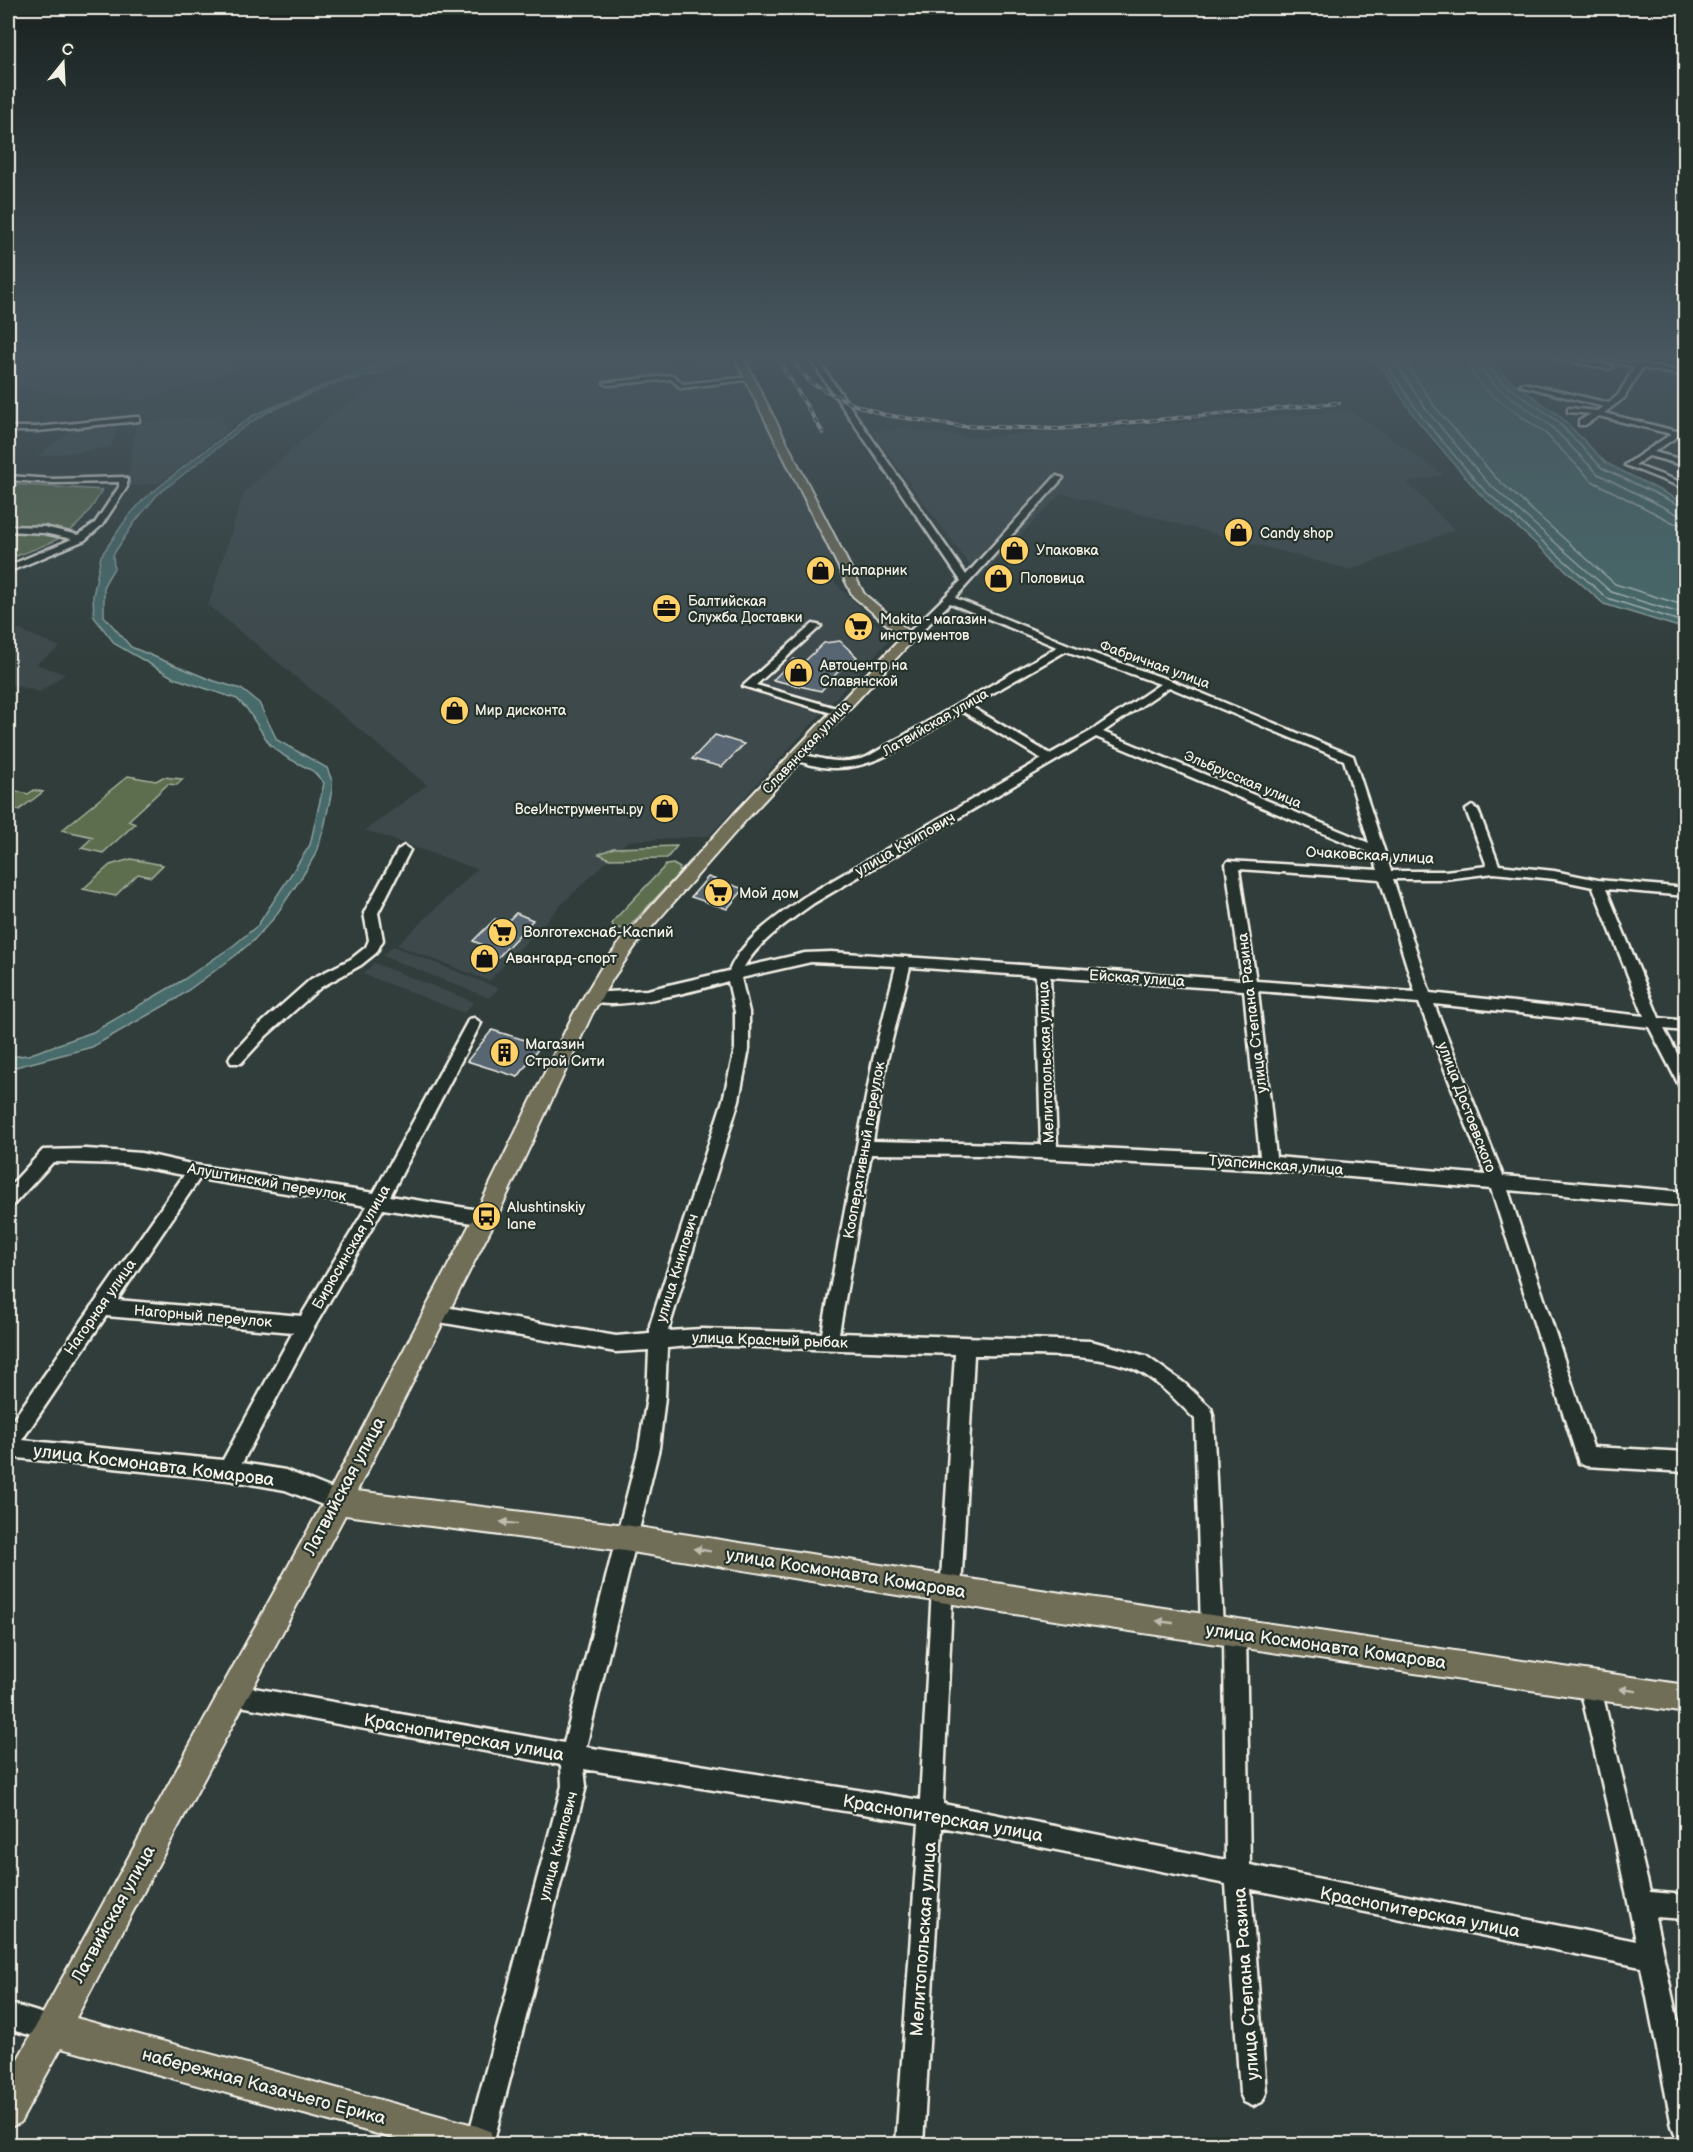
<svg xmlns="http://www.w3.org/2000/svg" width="1693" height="2152" font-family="'Balsamiq Sans',sans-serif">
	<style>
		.built { fill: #3c494c }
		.green { fill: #5d6e50; stroke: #a8b09c; stroke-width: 1.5 }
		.water { fill: #466a6b; stroke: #8ca09d; stroke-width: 1.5 }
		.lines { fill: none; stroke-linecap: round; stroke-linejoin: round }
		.shore { stroke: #aebbb6; stroke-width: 1.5 }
		.building { fill: #586673; stroke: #f4f1e8; stroke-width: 1.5 }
		.minor-casing { stroke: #f4f1e8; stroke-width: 5 }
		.major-casing { stroke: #f4f1e8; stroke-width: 4 }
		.minor { fill: #26332d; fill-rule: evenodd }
		.major { fill: #716e59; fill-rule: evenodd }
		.rail-casing { stroke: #f4f1e8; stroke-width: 4 }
		.rail { stroke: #26332d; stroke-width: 2; stroke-dasharray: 7; stroke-linecap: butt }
		.oneway { fill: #c0bdaf }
		.labels { text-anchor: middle; stroke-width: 4.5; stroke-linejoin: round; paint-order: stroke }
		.far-poi-label { font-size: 14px; fill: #f4f1e8; stroke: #26332d; text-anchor: start }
		.far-street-label { font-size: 14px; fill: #f4f1e8; stroke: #26332d }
		.street-label { font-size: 15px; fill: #f4f1e8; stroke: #26332d }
		.poi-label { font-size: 15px; fill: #f4f1e8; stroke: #26332d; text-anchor: start }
		.near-street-label { font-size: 18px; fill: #f4f1e8; stroke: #26332d }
	</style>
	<rect width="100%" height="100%" fill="#303d3b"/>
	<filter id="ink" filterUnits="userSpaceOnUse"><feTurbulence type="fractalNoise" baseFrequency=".0167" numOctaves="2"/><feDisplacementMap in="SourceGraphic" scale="12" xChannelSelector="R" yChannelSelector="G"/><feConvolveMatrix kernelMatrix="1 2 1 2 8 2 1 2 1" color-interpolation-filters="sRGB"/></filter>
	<g filter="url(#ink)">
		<!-- built -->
		<path class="built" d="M8 359H228L249 365 143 401 22 389 8 396Z
			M454 359H731L746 384 829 546 835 583 891 638 709 836 628 841 566 900 489 981 397 945 477 869 365 830 427 785 208 605 244 492 336 411 390 379Z
			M1352 411 1444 475 1407 482 1454 530 1351 570 1062 493 979 578 872 432 901 428 969 438Z
			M223 414 226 431 160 483 126 487 137 423Z
			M118 424 111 447 36 457 73 429Z
			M8 625 61 647 36 664 65 674 40 692 8 684Z
			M393 946 498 988H499L489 998 383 956Z
			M374 963 474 1002 464 1013 363 974Z"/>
		<!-- green -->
		<path class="green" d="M8 484 102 490C77 538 55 541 8 559Z
			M128 776 156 781 163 777 183 779 177 785 168 784 128 821 135 824 103 853 81 848 93 837 62 830Z
			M8 789 28 794 34 790 43 792 19 810 8 807Z
			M677 846 667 858 610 859 599 854 613 848Z
			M131 859 163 865 151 877 138 874 115 896 83 889 110 865Z
			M673 864 680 868 679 873 627 929 615 928 612 924 615 919 666 865Z"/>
		<!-- water -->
		<path class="water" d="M396 359H406L389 366 381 373 338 382 268 412 244 427 157 495 134 523 113 555 114 568 104 585V616L131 647 211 680 241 689 259 703 277 740 327 768 332 781V790L324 828 315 855 305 872 274 918 253 941 231 959 176 999 92 1047 8 1069V1057L28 1055 93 1032 183 980 234 945 258 925 310 845 324 783 313 771 286 757 270 745 247 709 237 699 174 678 115 644 94 617 93 596 101 556 127 518 143 500 191 461 252 416 332 382Z
			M1369 359H1489L1506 377 1560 416 1606 463 1685 503V629L1604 604 1479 493 1417 420 1380 365Z"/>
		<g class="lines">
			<!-- shore -->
			<path class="shore" d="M1382 359 1422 417 1483 489 1607 598 1686 623
				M1393 359 1428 412 1488 483 1611 592 1686 615
				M1403 359 1435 407 1495 477 1615 584 1686 606
				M1469 359 1473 375 1490 394 1545 433 1592 481 1674 523 1686 525
				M1478 359 1480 369 1497 387 1551 426 1598 474 1677 514 1686 516
				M1485 359 1486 365 1502 382 1556 420 1602 468 1686 508"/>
		</g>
		<!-- building -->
		<path class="building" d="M840 641 857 657 849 665H844L821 691 773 680 794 659 804 662 824 643Z
			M715 735 744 744 722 767 692 759Z
			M708 877 744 889 727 909 691 897Z
			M516 913 533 920 491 965 472 957 483 945 473 941 495 919 506 923Z
			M492 1030 541 1045 518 1077 467 1061Z"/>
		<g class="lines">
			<defs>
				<path id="minor" d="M810 359H817L966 575 1056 476 1063 478 955 598 1069 645 1172 681 1353 756 1391 871H1445L1487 866 1466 810 1472 806 1478 810 1499 865 1554 871 1598 880 1686 888V896L1606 889 1659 1018 1686 1021V1031L1664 1029 1686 1070V1091L1681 1089 1649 1027 1434 1004 1503 1176 1686 1192V1206L1508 1190 1593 1447 1686 1452V1472L1586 1466 1579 1463 1491 1189 1269 1170 982 1155 871 1154 839 1333 1091 1341 1146 1356 1184 1383 1211 1408 1213 1415 1223 1629 1220 1637 1212 1640 1204 1637 1201 1629 1195 1419C1179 1403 1155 1378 1134 1369 1088 1351 1023 1356 974 1355L961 1590 958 1597 952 1600 943 1804 1226 1860 1224 1633 1227 1625 1235 1622 1243 1625 1246 1633 1250 1865 1636 1941 1616 1843 1579 1684 1582 1676 1590 1673 1598 1676 1650 1892 1686 1895V1919L1655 1917 1686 2059V2139L1676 2136 1672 2126 1641 1967 1251 1889 1266 2093 1262 2102 1253 2106 1244 2102 1240 2093 1226 1884 942 1827 923 2144H896L919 1823 584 1769 586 1786 493 2144H466L562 1786 561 1765 224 1703 221 1695 224 1687 232 1684 564 1743 639 1448 647 1397 649 1350 616 1352 433 1321 427 1319 424 1313 427 1307 433 1305 616 1336 650 1333V1325L723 1100 735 1049V1012L728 981C706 988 599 1017 585 997L587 993 647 990 729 971C742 939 777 917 804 897L1042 759 962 711C919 736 869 778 817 766 808 764 798 762 791 756L797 753C822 759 841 766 867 757L1057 647 950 603 914 639H906V635L961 581ZM1066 651 1160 684 1091 731 1050 754 970 706ZM1169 687 1344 760 1369 843 1103 732ZM1096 737 1373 854 1378 870 1228 861 1226 864 1242 980 831 952 805 953 744 967C760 940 789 921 814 903ZM1239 869 1380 879 1415 992 1256 981ZM1494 873 1554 879 1593 887 1644 1016 1430 993 1393 879H1445ZM811 962 896 966 873 1060 822 1333 702 1329 668 1331 739 1100 749 1049V1012L741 978ZM910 967 1036 976 1041 1145 873 1141 887 1060ZM1050 977 1244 990 1260 1156 1057 1146ZM1258 991 1419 1003 1486 1175 1276 1157ZM702 1345 955 1354 941 1579 935 1582 932 1589 920 1800 586 1747 659 1448 665 1397 667 1348Z
					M1557 359H1575L1613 367 1610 369Z
					M1597 359 1638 364 1640 359H1647L1644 365 1686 372V376L1642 368 1624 398 1604 413 1676 431 1684 429 1686 438 1678 436 1654 452 1686 461V466L1649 456 1635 465 1686 484V489L1625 465 1671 434 1599 416 1585 425H1579V421L1591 414 1568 412V408L1597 411 1604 407 1520 385 1524 383 1609 403 1618 395 1635 367Z
					M673 375 683 384 750 377 754 379 681 388 671 379 608 385 604 383Z
					M136 417H139V421L37 431H8V427H37Z
					M8 476 53 479 123 477 127 479V487L102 525 85 540 8 572V566L72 539 44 533 8 531V526L44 527 78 535 95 523 119 487V482L53 483 8 480Z
					M813 624 821 626 756 685 843 710V714H835L743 686Z
					M404 846 410 850 378 913 383 940 376 953 361 965 321 987 266 1036 241 1063H231L229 1059 231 1055 256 1028 311 979 351 959 366 947 369 940 364 913 398 850Z
					M474 1018 481 1023 390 1196 485 1211 491 1213 493 1218 491 1223 485 1225 383 1209 312 1331 242 1463 285 1470 345 1494 348 1501 345 1508 338 1511 285 1490 228 1480 8 1457V1427L184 1175 123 1164 53 1162 14 1204 8 1206V1188L43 1150 86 1149 141 1153 195 1165 374 1193 469 1019ZM199 1179 367 1206 301 1316 117 1300ZM106 1316 293 1332 223 1460 22 1440Z
					M8 2003 60 2019 64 2028 60 2037 51 2041 8 2029Z"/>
				<path id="major" d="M735 359H744L864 594 916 637 746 820 636 945 613 978 592 1014 494 1223 357 1491 625 1525 1021 1587 1686 1685V1713L1021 1615 625 1551 345 1515 76 2018 477 2126 490 2131 495 2144H414L61 2048 20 2123 8 2128V2077L329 1492 478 1209 574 1013 601 968 624 937 734 814 902 637 853 596Z"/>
			</defs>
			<!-- minor casing -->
			<use href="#minor" class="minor-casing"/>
			<!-- major casing -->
			<use href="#major" class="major-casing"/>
			<!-- minor -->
			<use href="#minor" class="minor"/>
			<!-- major -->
			<use href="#major" class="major"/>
			<defs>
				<path id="rail" d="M778 359 823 433
					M791 359 811 383 852 404 885 415 959 426 1059 429 1339 403"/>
			</defs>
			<!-- rail casing -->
			<use href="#rail" class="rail-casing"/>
			<!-- rail -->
			<use href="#rail" class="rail"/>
		</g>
		<!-- one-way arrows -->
		<defs><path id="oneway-solid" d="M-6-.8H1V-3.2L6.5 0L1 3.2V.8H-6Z" transform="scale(1.5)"/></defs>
		<g class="oneway">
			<use href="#oneway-solid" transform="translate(509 1523) rotate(-173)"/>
			<use href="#oneway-solid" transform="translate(702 1550) rotate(-171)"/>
			<use href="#oneway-solid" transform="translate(1165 1622) rotate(-172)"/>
			<use href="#oneway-solid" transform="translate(1628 1690) rotate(-171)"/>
		</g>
	</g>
	<!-- sky -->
	<linearGradient id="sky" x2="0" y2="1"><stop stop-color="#1a2220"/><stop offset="0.54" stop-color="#485760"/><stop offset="1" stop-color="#485760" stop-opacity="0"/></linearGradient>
	<rect width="1693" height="661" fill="url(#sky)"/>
	<!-- icons -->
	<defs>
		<symbol id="shop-disc" viewBox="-11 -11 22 22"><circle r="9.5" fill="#ffd166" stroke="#26332d"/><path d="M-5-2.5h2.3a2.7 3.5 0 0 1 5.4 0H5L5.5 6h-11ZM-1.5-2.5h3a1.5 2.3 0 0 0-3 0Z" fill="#111"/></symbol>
		<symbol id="office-disc" viewBox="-11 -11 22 22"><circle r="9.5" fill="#ffd166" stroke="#26332d"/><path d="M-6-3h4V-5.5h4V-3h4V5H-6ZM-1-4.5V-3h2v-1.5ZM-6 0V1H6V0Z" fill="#111"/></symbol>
		<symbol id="supermarket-disc" viewBox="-11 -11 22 22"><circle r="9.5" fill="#ffd166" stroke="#26332d"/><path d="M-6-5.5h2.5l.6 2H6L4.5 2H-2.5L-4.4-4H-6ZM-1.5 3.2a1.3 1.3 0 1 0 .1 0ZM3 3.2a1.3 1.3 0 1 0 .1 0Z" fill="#111"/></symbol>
		<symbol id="building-disc" viewBox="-11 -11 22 22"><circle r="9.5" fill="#ffd166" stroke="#26332d"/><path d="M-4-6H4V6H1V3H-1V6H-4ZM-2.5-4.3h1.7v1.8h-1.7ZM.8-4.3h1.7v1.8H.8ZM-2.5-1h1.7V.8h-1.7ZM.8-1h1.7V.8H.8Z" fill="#111"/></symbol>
		<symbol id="bus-disc" viewBox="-11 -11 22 22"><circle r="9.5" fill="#ffd166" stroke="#26332d"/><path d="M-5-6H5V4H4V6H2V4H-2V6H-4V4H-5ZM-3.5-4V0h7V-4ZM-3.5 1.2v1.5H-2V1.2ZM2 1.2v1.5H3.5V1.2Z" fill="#111"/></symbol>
	</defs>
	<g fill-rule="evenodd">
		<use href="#shop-disc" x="1222" y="516" width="33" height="33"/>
		<use href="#shop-disc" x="998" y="534" width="33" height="33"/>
		<use href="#shop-disc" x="804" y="554" width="33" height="33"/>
		<use href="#shop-disc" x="982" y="562" width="33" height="33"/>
		<use href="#office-disc" x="650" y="592" width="33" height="33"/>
		<use href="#supermarket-disc" x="842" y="610" width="33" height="33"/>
		<use href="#shop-disc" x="782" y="656" width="33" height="33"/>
		<use href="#shop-disc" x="438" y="694" width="33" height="33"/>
		<use href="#shop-disc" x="648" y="792" width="33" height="33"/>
		<use href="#supermarket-disc" x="702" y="876" width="33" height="33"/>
		<use href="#supermarket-disc" x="486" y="916" width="33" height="33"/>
		<use href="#shop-disc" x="468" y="942" width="33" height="33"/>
		<use href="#building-disc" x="488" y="1036" width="33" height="33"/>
		<use href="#bus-disc" x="470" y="1200" width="33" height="33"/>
	</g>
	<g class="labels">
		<!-- far-poi labels -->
		<g class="far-poi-label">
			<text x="1260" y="538">Candy shop</text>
			<text x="1036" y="555">Упаковка</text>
			<text x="841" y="575">Напарник</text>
			<text x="1020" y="583">Половица</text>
			<text x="688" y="606">Балтийская<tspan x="688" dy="16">Служба Доставки</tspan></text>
			<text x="880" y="624">Makita - магазин<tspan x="880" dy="16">инструментов</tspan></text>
			<text x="820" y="670">Автоцентр на<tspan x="820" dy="16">Славянской</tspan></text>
			<text x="475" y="715">Мир дисконта</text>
			<text x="643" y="814" text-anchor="end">ВсеИнструменты.ру</text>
		</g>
		<!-- far-street labels -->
		<g class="far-street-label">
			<text transform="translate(1155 664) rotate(20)" y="5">Фабричная улица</text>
			<text transform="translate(935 722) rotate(-30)" y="5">Латвийская улица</text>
			<text transform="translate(806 747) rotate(-47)" y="5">Славянская улица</text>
			<text transform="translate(1243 779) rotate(23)" y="5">Эльбрусская улица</text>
		</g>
		<!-- street labels -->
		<g class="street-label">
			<text transform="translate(905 844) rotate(-30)" y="5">улица Книпович</text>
			<text transform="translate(1370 855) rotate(3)" y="5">Очаковская улица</text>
			<text transform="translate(1137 978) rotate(4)" y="5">Ейская улица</text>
			<text transform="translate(1252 1013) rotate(-97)" y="5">улица Степана Разина</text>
			<text transform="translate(1046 1062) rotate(-92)" y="5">Мелитопольская улица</text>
			<text transform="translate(1467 1107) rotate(69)" y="5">улица Достоевского</text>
			<text transform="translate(864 1150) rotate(-80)" y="5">Кооперативный переулок</text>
			<text transform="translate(1276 1165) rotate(4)" y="5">Туапсинская улица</text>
			<text transform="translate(267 1182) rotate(10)" y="5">Алуштинский переулок</text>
			<text transform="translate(351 1247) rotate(-60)" y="5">Бирюсинская улица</text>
			<text transform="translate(677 1268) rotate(-73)" y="5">улица Книпович</text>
			<text transform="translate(100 1307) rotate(-55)" y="5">Нагорная улица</text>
			<text transform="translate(203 1316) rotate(5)" y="5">Нагорный переулок</text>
			<text transform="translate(770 1340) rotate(2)" y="5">улица Красный рыбак</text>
			<text transform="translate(558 1846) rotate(-75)" y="5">улица Книпович</text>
		</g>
		<!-- poi labels -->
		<g class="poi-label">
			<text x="739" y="898">Мой дом</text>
			<text x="523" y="937">Волготехснаб-Каспий</text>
			<text x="506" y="963">Авангард-cпорт</text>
			<text x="525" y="1049">Магазин<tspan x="525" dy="17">Строй Сити</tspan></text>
			<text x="507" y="1212">Alushtinskiy<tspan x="507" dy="17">lane</tspan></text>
		</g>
		<!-- near-street labels -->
		<g class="near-street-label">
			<text transform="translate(154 1465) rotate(7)" y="6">улица Космонавта Комарова</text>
			<text transform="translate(344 1486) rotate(-62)" y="6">Латвийская улица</text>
			<text transform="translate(846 1573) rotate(9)" y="6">улица Космонавта Комарова</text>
			<text transform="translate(1326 1646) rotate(8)" y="6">улица Космонавта Комарова</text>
			<text transform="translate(464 1737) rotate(10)" y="6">Краснопитерская улица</text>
			<text transform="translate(943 1818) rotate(10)" y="6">Краснопитерская улица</text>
			<text transform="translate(1420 1912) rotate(11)" y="6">Краснопитерская улица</text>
			<text transform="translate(113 1914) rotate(-61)" y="6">Латвийская улица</text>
			<text transform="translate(923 1939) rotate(-86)" y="6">Мелитопольская улица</text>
			<text transform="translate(1246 1984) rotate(-94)" y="6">улица Степана Разина</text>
			<text transform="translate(264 2086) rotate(15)" y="6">набережная Казачьего Ерика</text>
		</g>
	</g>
	<!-- margin -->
	<rect width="1693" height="2152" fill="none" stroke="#26332d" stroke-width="30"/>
	<rect x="15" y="15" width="1663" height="2122" fill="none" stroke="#f4f1e8" stroke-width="2" filter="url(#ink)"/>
	<!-- north arrow -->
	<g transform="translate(63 63) rotate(18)" stroke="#26332d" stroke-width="4.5" paint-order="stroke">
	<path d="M0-4.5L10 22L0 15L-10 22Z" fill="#f4f1e8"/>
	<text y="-9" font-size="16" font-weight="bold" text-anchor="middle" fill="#f4f1e8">С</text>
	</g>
</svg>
